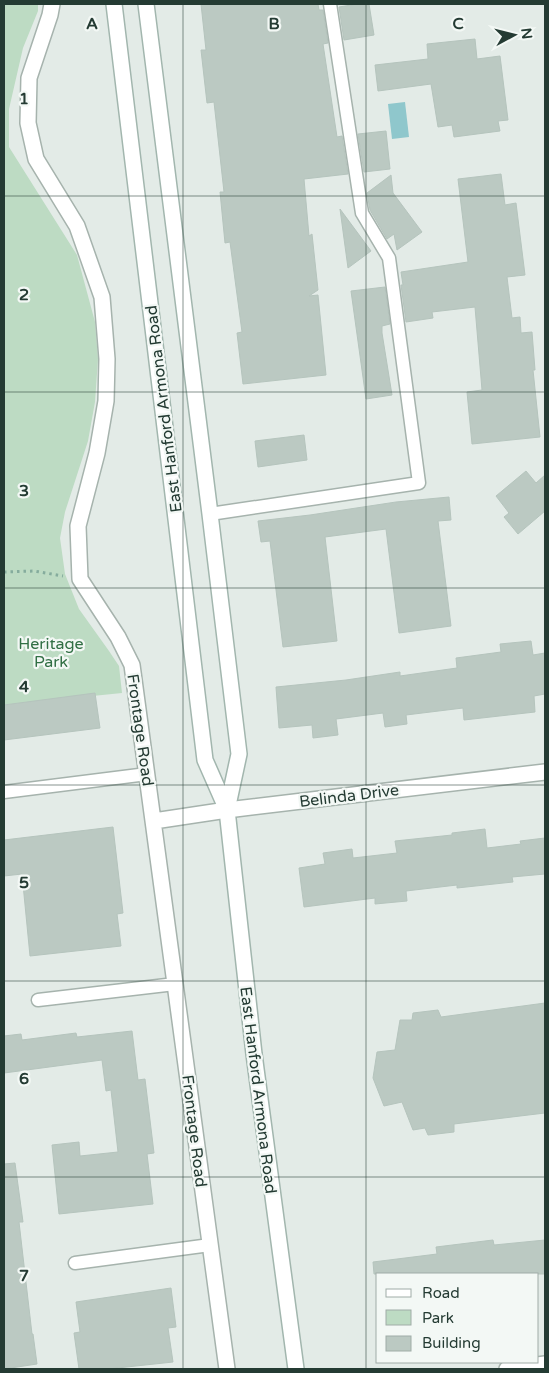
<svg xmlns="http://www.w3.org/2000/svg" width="549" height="1373" font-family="'Varela Round',sans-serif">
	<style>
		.green { fill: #bddbc3 }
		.water { fill: #8fc7cc }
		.building { fill: #bbc9c2; stroke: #b5c4bd }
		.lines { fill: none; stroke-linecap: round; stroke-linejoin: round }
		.service-casing { stroke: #a6b3ad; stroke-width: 15 }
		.minor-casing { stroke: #a6b3ad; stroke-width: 18 }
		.secondary-casing { stroke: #a2b6ae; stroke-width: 18 }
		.path { stroke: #85ac9d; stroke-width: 3; stroke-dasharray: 2.5 4; stroke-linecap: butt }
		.service { stroke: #fff; stroke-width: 12 }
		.minor { stroke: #fff; stroke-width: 15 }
		.secondary { stroke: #fff; stroke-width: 15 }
		.grid { fill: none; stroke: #243b33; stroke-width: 1; stroke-opacity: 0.55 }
		.labels { text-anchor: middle; stroke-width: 4.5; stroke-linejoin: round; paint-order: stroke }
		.street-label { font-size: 16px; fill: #243b33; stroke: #f3f8f5 }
		.park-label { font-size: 16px; fill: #316f44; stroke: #f3f8f5 }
		.grid-label { font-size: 16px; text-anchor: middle; font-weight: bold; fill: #243b33; stroke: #f3f8f5; stroke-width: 4.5; stroke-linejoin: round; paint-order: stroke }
	</style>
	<rect width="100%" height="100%" fill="#e3ebe7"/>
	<!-- green -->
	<path class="green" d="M4 4H38V11L23 48 9 109V147L77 255 95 322 98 359 95 402 88 441 65 512 60 538 65 574 79 609 109 651 119 666 122 693 4 705Z"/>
	<!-- water -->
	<path class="water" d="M405 102 409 137 392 139 388 104Z"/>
	<!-- building -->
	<path class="building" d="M201 4H318L319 10H323L328 43 323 44 337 137 342 136 348 174 304 179 309 236 312 234 318 290 309 296 318 295 326 375 243 384 237 333 242 332 230 242 225 243 220 192H224L214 102 207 103 201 50H206Z
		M357 4H369L374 35 344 40 339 7Z
		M475 39 477 59 500 56 508 120 498 121 500 131 454 137 452 125 438 127 431 84 378 91 375 65 428 59 427 44Z
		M386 131 390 169 364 172 358 134Z
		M501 174 505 205 516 203 525 275 507 277 512 318 520 317 521 333 532 332 535 370H533L540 437 472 444 467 392 482 390 475 307 432 312 433 318 406 322 401 285H403L401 272 468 262 458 179Z
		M391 175 393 193 422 232 397 250 394 234 387 239 370 210 367 193Z
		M340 209 371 251 348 268Z
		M385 287 390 324 382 326V333L392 395 366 399 351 291Z
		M304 435 307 460 258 467 255 441Z
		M526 471 536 483 545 475V511L518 534 504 517 509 513 496 496Z
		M449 497 451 520 438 521 451 626 399 633 386 529 325 537 337 641 283 647 270 541 261 542 258 521 310 515 396 502Z
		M531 641 533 655 545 653V694L534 696 535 712 464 720 463 708 406 715 407 724 385 727 383 713 336 719 338 735 313 738 312 725 279 728 276 687 346 680 400 672V676L457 668 456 658 501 652 500 644Z
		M95 693 100 728 4 740V705Z
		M113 827 123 913 117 914 121 946 30 956 22 874 4 876V840Z
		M485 829 487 848 521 844 520 841 545 838V874L512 877 513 882 457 888V885L406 891 407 901 375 904V898L304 907 299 868 325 864 323 853 352 849 353 858 397 853 395 841 452 835V833Z
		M545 1003V1113L454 1124V1132L428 1135 425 1128 413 1130 402 1102 384 1106 373 1078 377 1052 395 1050 400 1020H412L413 1013 438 1010 441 1017Z
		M132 1031 138 1080 145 1079 154 1153 147 1154 153 1204 59 1214 52 1145 79 1142 80 1156 118 1152 111 1090 106 1091 102 1060 4 1073V1036L21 1034 22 1040 76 1033 77 1037Z
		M15 1163 23 1222H19L32 1334H33L37 1364 4 1369V1164Z
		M493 1240 494 1245 545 1240V1274H374L373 1262 437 1254 436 1247Z
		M171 1288 176 1327 168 1328 173 1362 108 1369H79L74 1333 80 1332 76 1302Z"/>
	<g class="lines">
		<defs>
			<path id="service" d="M210 514 419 483 389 258 362 213 330 4
				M4 792 147 774
				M38 1000 175 984
				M75 1263 210 1245"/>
			<path id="minor" d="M52 4 50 15 29 78 28 123 36 159 77 226 102 297 107 359 106 401 97 453 78 526 80 579 118 637 132 665 227 1369
				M154 821 227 810 545 772
				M507 1369 545 1364"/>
			<path id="secondary" d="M114 4 205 760 227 810 254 1054 296 1369
				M146 4 210 514 239 754 227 810"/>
		</defs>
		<!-- service casing -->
		<use href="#service" class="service-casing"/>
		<!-- minor casing -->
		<use href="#minor" class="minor-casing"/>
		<!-- secondary casing -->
		<use href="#secondary" class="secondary-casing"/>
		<!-- path -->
		<path class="path" d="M4 572 34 571 63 576"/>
		<!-- service -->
		<use href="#service" class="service"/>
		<!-- minor -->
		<use href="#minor" class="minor"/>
		<!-- secondary -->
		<use href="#secondary" class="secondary"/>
	</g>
	<!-- grid -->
	<path class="grid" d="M183 4V1369M366 4V1369M4 196H545M4 392H545M4 588H545M4 785H545M4 981H545M4 1177H545"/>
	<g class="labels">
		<!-- street labels -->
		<g class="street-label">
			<text transform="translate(163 409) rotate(-97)" y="6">East Hanford Armona Road</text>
			<text transform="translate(141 730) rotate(82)" y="6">Frontage Road</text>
			<text transform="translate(349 795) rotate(-7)" y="6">Belinda Drive</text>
			<text transform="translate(259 1090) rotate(83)" y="6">East Hanford Armona Road</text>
			<text transform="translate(195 1131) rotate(83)" y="6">Frontage Road</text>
		</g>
		<!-- park labels -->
		<g class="park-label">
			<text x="51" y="649">Heritage<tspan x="51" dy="18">Park</tspan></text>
		</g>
	</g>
	<g class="grid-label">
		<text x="92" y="29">A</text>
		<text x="274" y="29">B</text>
		<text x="458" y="29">C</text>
		<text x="24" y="104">1</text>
		<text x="24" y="300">2</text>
		<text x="24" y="496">3</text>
		<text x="24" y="692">4</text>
		<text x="24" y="888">5</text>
		<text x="24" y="1084">6</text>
		<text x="24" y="1281">7</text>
	</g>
	<!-- border -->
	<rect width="549" height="1373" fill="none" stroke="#243b33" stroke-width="10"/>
	<!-- legend -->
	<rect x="376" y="1273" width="162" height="90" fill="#f3f8f5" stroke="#a0aca7"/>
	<rect x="386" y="1289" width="25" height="8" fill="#ffffff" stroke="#a0aca7"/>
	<text x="422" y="1298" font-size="15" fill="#243b33">Road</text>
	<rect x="386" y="1310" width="25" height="15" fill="#bddbc3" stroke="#a0aca7"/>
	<text x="422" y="1323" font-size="15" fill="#243b33">Park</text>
	<rect x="386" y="1336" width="25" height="15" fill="#bbc9c2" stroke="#a0aca7"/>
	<text x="422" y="1348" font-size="15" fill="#243b33">Building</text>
	<!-- north arrow -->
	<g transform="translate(514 35) rotate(83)" stroke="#f3f8f5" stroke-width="4" paint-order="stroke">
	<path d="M0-4L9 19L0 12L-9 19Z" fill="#243b33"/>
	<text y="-8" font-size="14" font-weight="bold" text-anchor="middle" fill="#243b33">N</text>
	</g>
</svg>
